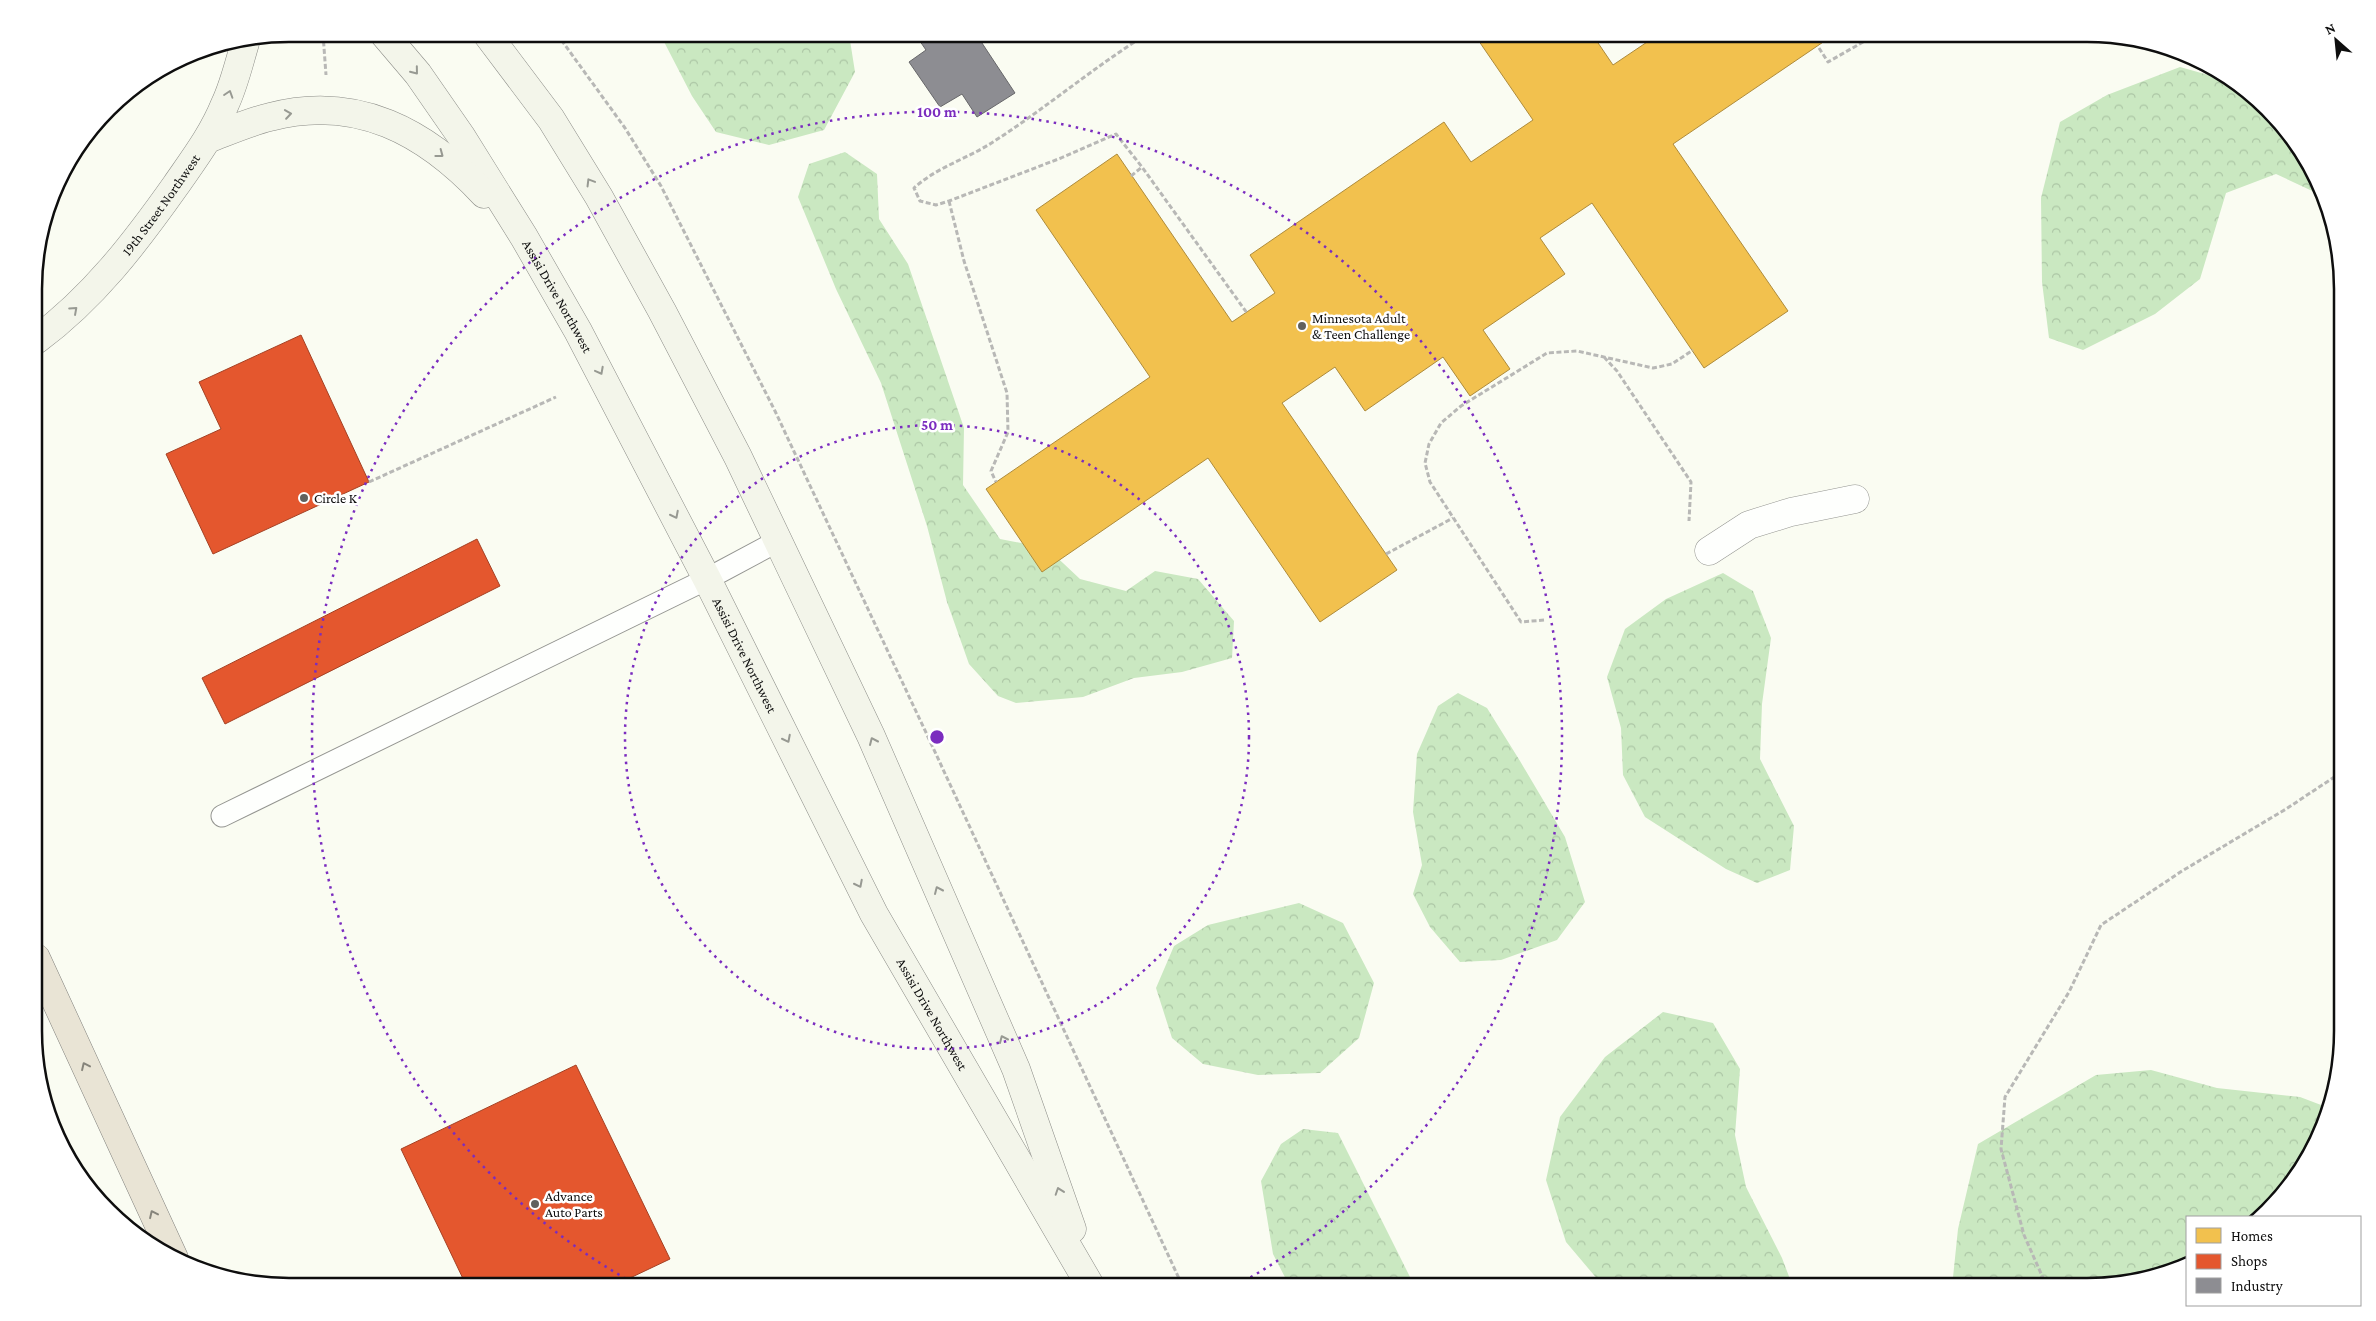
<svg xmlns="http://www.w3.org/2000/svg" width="2376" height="1321" font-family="'Crimson Pro',serif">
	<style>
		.forest { fill: url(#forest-crowns) }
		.homes { fill: #f2c14e; stroke: #ae8b3b }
		.shops { fill: #e4572e; stroke: #a44124 }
		.industry { fill: #8d8d92; stroke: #67676a }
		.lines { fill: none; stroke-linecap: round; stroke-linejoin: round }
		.service-casing { stroke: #949591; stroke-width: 23 }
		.minor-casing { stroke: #949591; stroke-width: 29 }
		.secondary-casing { stroke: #8b8c87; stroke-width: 29 }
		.motorway-casing { stroke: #82827e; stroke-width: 29 }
		.path { stroke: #b8b8b6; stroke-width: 3; stroke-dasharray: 5 2.5; stroke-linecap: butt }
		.service { stroke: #fefffd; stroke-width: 21 }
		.minor { stroke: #fefffd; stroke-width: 28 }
		.secondary { stroke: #f3f5ea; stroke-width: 28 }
		.motorway { stroke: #e9e4d5; stroke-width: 28 }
		.oneway { stroke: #979992 }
		.oneway2 { stroke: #86847b }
		.ring { fill: none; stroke: #7b2cbf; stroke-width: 2.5; stroke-dasharray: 2.5 5 }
		.poi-dot { fill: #61615e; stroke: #fff; stroke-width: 2 }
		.labels { text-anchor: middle; stroke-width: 5; stroke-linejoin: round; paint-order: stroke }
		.street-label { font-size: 14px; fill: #0e0e0e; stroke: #fff }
		.poi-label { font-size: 14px; fill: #0e0e0e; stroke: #fff; text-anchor: start }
		.rim { fill: none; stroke: #0e0e0e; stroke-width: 2.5 }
		.centre { fill: #7b2cbf; stroke: #fff; stroke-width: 2.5 }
		.ring-label { font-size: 15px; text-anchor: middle; font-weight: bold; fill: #7b2cbf; stroke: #fff; stroke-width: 5; stroke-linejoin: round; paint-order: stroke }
	</style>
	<defs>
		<pattern id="forest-crowns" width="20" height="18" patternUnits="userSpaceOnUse" patternTransform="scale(1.25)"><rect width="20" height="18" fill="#cae8c1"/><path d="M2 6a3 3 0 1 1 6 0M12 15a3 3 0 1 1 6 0" fill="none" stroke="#acc6a5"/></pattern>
	</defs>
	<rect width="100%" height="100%" fill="#fafcf2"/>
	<!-- forest -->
	<path class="forest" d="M660 34H849L855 72 824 130 769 145 716 132 692 96Z
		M2180 67 2233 82 2255 97 2299 148 2323 196 2276 174 2226 193 2200 279 2155 314 2083 350 2049 338 2042 282 2041 198 2060 122 2107 95Z
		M845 152 877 174 879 219 908 264 964 428 963 485 1000 539 1047 548 1080 579 1126 591 1155 571 1198 579 1234 621 1232 658 1182 672 1134 678 1083 697 1016 703 998 696 969 664 947 602 927 526 881 383 836 289 798 197 809 164Z
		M1723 573 1753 591 1771 638 1762 704 1760 759 1794 826 1790 870 1757 883 1726 869 1645 817 1623 775 1621 728 1607 677 1625 629 1666 599Z
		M1458 693 1487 708 1520 761 1565 837 1585 902 1557 940 1501 960 1460 962 1430 927 1413 894 1422 865 1413 812 1417 754 1438 706Z
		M1299 903 1343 923 1374 983 1359 1038 1320 1073 1258 1075 1203 1064 1172 1038 1156 988 1174 946 1208 925Z
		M1663 1012 1713 1023 1740 1069 1735 1135 1746 1187 1782 1258 1793 1287H1604L1566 1242 1546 1180 1560 1117 1605 1057Z
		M2151 1070 2217 1088 2300 1097 2329 1108 2308 1159 2267 1212 2261 1217H2187V1264C2121 1297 2025 1287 1952 1287L1958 1229 1978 1144 2096 1075Z
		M1303 1129 1338 1133 1415 1287H1290L1273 1254 1261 1181 1281 1144Z"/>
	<!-- homes -->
	<path class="homes" d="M1474 34H1592L1613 65 1659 34H1835L1673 144 1788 311 1704 368 1592 203 1540 238 1565 274 1483 330 1510 369 1470 396 1443 357 1365 411 1335 367 1282 403 1397 570 1320 622 1208 458 1042 572 986 489 1150 377 1036 210 1117 154 1232 322 1275 293 1250 255 1444 122 1471 162 1533 120Z"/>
	<!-- shops -->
	<path class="shops" d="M301 335 369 482 213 554 166 454 221 429 199 382Z
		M477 539 500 586 225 724 202 678Z
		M576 1065 670 1259 611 1287H467L401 1149Z"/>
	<!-- industry -->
	<path class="industry" d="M915 34H976L1015 93 977 117 962 94 940 107 909 62 926 50Z"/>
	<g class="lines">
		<defs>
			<path id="service" d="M222 816 707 579 778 541"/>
			<path id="minor" d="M1709 551 1749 525 1791 512 1855 499"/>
			<g id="secondary">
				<path id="s1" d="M384 34 418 74 461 136 524 237 578 331 707 579 874 914 1091 1287"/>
				<path d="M487 34 551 119 599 197 662 311 738 457 871 736 1016 1069 1072 1229"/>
				<path d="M208 139C229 131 249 122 270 117 357 94 426 132 484 194"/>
				<path id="s2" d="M36 340C93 298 135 243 176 185 194 159 213 134 225 104 234 85 239 63 245 43"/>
			</g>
			<path id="motorway" d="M36 958 174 1258"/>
		</defs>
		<!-- service casing -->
		<use href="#service" class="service-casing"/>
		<!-- minor casing -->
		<use href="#minor" class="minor-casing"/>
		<!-- secondary casing -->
		<use href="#secondary" class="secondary-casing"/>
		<!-- motorway casing -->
		<use href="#motorway" class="motorway-casing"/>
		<!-- path -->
		<path class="path" d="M323 34 326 75
			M557 34 625 128 661 186 775 411 929 739 1183 1287
			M1147 34C1094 67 1046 108 993 142 967 159 937 167 914 188L920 201 936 205 949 201 1061 158 1116 134 1142 167 1247 313
			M1819 48 1828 62 1863 42 1861 34
			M1131 176 1142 167
			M949 201 964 261 1007 393 1008 432 991 471 996 482
			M1604 357 1617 371 1691 482 1689 521
			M369 482 556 397
			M1386 554 1453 518
			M1544 620 1521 622 1430 482 1425 463 1429 444 1441 423 1461 406 1547 353 1577 351 1653 368 1672 364 1693 350
			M2047 1287 2024 1235 2001 1149 2005 1097 2069 992 2101 925 2182 871 2286 809 2342 772"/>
		<!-- service -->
		<use href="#service" class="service"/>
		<!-- minor -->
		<use href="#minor" class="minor"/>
		<!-- secondary -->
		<use href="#secondary" class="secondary"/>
		<!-- motorway -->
		<use href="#motorway" class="motorway"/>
	</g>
	<!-- one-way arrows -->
	<defs><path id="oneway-chevron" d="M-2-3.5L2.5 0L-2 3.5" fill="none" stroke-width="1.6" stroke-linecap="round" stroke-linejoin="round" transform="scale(1.25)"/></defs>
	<g class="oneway">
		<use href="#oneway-chevron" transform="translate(415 71) rotate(51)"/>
		<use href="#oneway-chevron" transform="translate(229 94) rotate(-72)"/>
		<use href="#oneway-chevron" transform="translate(288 114) rotate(-8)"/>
		<use href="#oneway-chevron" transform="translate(440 154) rotate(37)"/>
		<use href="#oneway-chevron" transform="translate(590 182) rotate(-121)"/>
		<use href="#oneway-chevron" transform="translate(74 310) rotate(-42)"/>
		<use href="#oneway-chevron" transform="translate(600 371) rotate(62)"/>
		<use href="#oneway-chevron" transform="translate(675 515) rotate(63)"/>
		<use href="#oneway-chevron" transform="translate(787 739) rotate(63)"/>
		<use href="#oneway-chevron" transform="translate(873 741) rotate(-114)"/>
		<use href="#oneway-chevron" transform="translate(859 884) rotate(63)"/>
		<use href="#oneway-chevron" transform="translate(938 890) rotate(-114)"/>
		<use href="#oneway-chevron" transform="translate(1003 1039) rotate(-114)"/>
		<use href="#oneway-chevron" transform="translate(1059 1191) rotate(-109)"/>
	</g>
	<g class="oneway2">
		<use href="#oneway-chevron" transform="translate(85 1066) rotate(-115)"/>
		<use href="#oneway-chevron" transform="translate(153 1214) rotate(-115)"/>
	</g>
	<!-- distance rings -->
	<g class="ring">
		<circle cx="937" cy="737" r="312"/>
		<path d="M639 1286A625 625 0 1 1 1235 1286"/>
	</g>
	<!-- markers -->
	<g class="poi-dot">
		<circle cx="1302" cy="326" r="5"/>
		<circle cx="304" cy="498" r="5"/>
		<circle cx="535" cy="1204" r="5"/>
	</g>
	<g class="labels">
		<!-- street labels -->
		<g class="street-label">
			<text dy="5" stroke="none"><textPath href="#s2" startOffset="185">19th Street Northwest</textPath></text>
			<text dy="5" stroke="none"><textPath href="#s1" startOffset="315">Assisi Drive Northwest</textPath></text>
			<text dy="5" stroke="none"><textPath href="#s1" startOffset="720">Assisi Drive Northwest</textPath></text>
			<text dy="5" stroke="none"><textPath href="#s1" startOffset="1125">Assisi Drive Northwest</textPath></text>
		</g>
		<!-- poi labels -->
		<g class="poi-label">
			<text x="1312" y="323">Minnesota Adult<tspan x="1312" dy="16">&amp; Teen Challenge</tspan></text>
			<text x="314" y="503">Circle K</text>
			<text x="545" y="1201">Advance<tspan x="545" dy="16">Auto Parts</tspan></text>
		</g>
	</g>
	<!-- crop -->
	<path d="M0 0H2376V1321H0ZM289 42H2087A247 247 0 0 1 2334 289V1031A247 247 0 0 1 2087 1278H289A247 247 0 0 1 42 1031V289A247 247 0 0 1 289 42Z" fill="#fff" fill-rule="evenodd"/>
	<path class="rim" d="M289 42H2087A247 247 0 0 1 2334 289V1031A247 247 0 0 1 2087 1278H289A247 247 0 0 1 42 1031V289A247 247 0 0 1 289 42Z"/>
	<circle cx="937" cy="737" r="8" class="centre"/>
	<g class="ring-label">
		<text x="937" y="117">100 m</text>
		<text x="937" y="430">50 m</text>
	</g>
	<!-- legend -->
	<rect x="2186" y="1216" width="175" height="90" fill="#ffffff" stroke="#9f9f9f"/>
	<rect x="2196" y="1228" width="25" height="15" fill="#f2c14e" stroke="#9f9f9f"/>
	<text x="2231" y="1241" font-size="15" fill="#0e0e0e">Homes</text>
	<rect x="2196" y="1254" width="25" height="15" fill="#e4572e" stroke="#9f9f9f"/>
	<text x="2231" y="1266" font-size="15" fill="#0e0e0e">Shops</text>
	<rect x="2196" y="1278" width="25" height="15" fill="#8d8d92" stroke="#9f9f9f"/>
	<text x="2231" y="1291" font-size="15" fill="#0e0e0e">Industry</text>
	<!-- north arrow -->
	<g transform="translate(2336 40) rotate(333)" stroke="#ffffff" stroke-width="4" paint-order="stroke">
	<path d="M0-4L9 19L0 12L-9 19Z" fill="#0e0e0e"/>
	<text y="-8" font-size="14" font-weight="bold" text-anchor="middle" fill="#0e0e0e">N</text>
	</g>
</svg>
